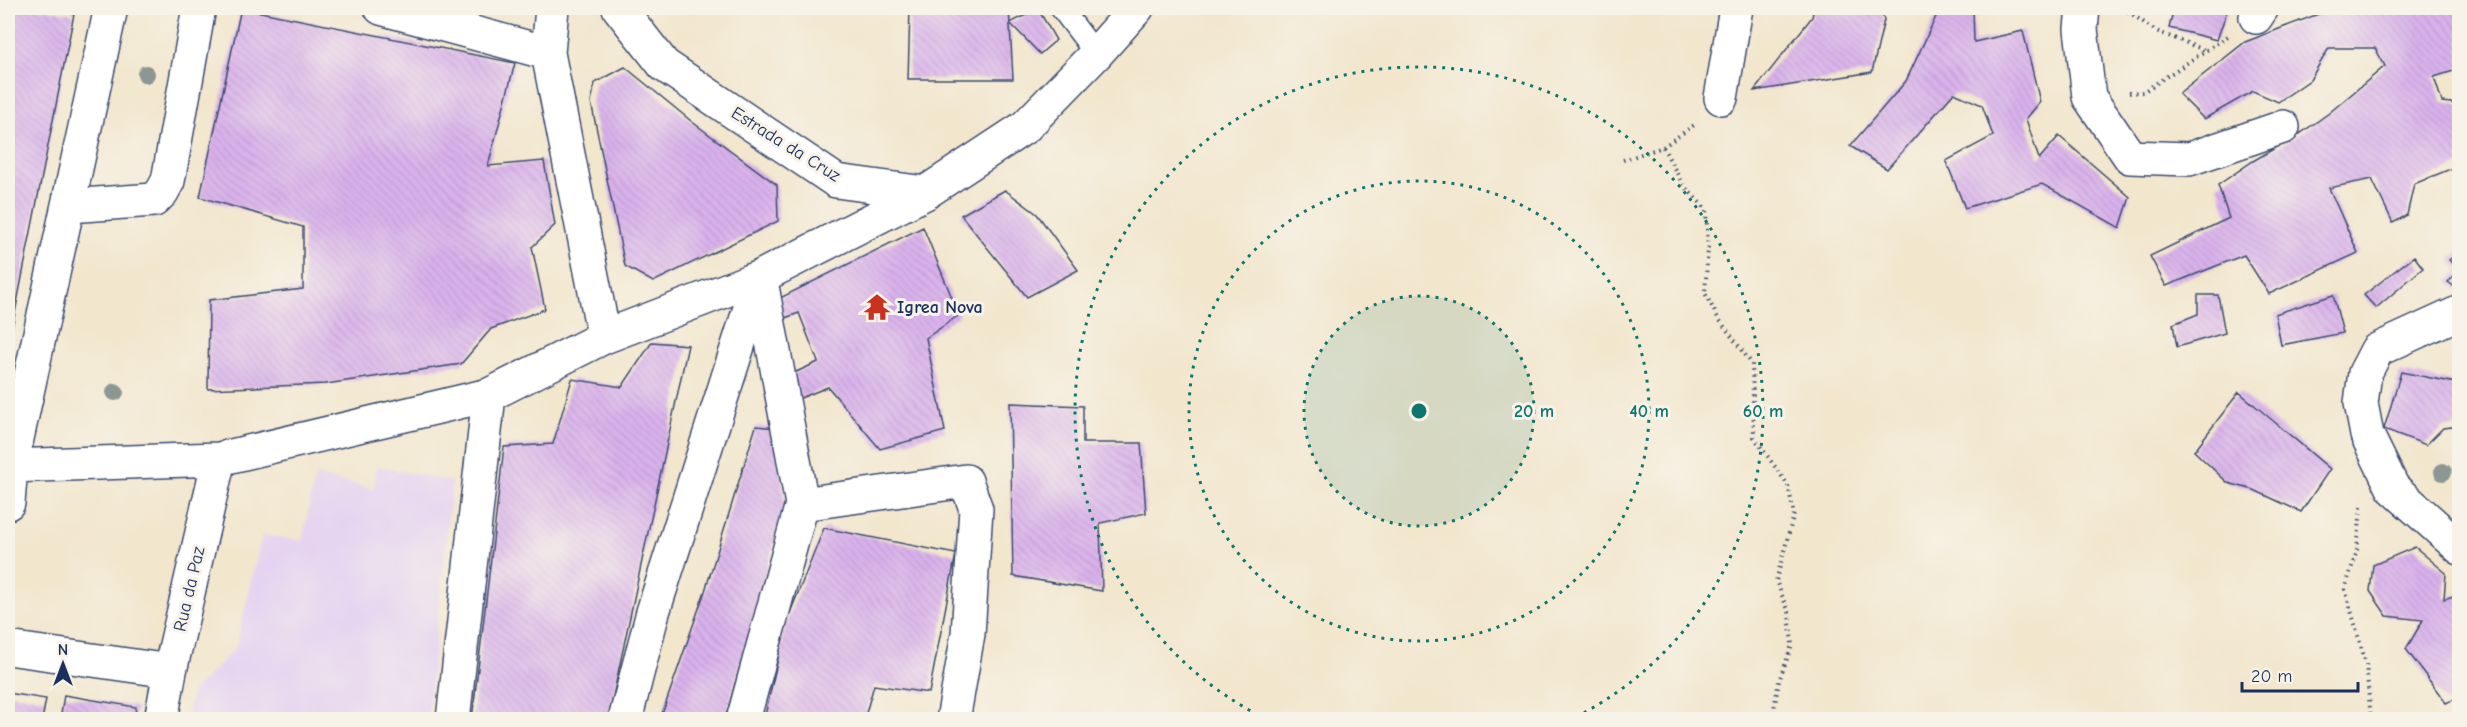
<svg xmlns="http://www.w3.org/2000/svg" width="2467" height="727" font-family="'Comic Neue',sans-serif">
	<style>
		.built { fill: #e5d3f1 }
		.building { fill: url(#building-back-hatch) }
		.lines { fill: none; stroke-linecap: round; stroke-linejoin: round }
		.service-casing { stroke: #3b4a6f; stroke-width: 24 }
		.minor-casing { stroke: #3b4a6f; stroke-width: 36 }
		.tertiary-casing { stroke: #3b4a6f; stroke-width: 36 }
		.path { stroke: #3b4a6f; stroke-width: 4; stroke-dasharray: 1.5 4.5; stroke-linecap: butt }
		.service { stroke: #fff; stroke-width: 21 }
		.minor { stroke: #fff; stroke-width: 33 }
		.tertiary { stroke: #fff; stroke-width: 33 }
		.tree { fill: #8c9794 }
		.ring { fill: none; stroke: #0f766e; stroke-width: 3; stroke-dasharray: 3 6 }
		.labels { text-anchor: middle; stroke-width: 6; stroke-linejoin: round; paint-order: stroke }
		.street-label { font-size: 18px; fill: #1b2f5e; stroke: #f7f3e8 }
		.poi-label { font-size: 18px; font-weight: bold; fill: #1b2f5e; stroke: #f7f3e8; text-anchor: start }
		.centre { fill: #0f766e; stroke: #f7f3e8; stroke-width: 3 }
		.ring-label { font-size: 18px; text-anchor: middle; font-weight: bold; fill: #0f766e; stroke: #f7f3e8; stroke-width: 6; stroke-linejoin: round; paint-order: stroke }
	</style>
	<defs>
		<pattern id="building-back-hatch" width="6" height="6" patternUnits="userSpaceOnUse" patternTransform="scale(1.5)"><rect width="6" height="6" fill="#dab2ec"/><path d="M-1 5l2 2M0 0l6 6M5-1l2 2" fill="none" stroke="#ba99cd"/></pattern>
	</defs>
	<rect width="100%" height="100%" fill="#f7f3e8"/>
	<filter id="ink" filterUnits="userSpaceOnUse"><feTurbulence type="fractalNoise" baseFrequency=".0167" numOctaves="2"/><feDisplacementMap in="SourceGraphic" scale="12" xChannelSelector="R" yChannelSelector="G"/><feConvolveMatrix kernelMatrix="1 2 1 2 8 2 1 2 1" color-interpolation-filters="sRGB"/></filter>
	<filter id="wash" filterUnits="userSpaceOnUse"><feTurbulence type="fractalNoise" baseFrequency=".008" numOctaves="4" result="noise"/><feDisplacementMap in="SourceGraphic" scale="24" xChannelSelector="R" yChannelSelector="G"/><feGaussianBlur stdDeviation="1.35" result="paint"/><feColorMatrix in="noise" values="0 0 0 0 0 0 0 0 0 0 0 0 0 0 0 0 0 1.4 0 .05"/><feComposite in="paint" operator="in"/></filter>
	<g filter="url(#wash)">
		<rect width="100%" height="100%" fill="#f2e6cd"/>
		<!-- built -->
		<path class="built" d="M377 466 452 482 427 719H186L192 692 236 647 262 535 302 541 315 476 374 489Z"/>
		<g id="blocks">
			<!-- building -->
			<path class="building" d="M8 8H40L74 14 9 343Z
				M241 8 515 63 488 166 544 161 555 225 532 247 545 309 491 329 461 364 326 384 208 389 209 300 303 289V227L200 197Z
				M910 8H1009L1013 79H908Z
				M1814 8H1881L1884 20 1872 72 1754 91 1812 17Z
				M1940 8H1973L1974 42 2023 31 2040 102 2026 119 2039 159 2059 136 2130 197 2120 228 2042 184 1965 208 1946 161 1993 136 1982 105 1954 93 1887 169 1850 146 1906 81Z
				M2174 8H2228L2217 40 2169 28Z
				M2334 8H2460V69L2434 77 2442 102 2460 104V165L2414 184 2407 215 2393 223 2372 179 2329 188 2358 253 2269 294 2244 255 2166 286 2150 256 2229 218 2218 185 2253 161 2301 133 2329 113 2385 66 2375 48H2329L2310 80 2278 102 2253 91 2204 119 2179 94 2245 42Z
				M1038 9 1056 40 1040 54 1010 23Z
				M625 67 691 121 777 185 778 221 653 282 625 266 591 102 595 83Z
				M1005 190 1037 214 1078 270 1027 297 961 215Z
				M923 227 959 315 926 338 945 431 880 449 828 387 793 401 783 378 818 362 799 313 785 318 778 299Z
				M2460 251V291L2448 282 2459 270 2449 260Z
				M2414 256 2423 268 2376 308 2364 295Z
				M2198 295H2218L2225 333 2177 347 2173 324 2198 314Z
				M2333 295 2343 333 2281 345 2275 314Z
				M652 342 688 345 608 720H472L504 447 553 444 572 379 622 387Z
				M2401 372 2456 383 2460 388V426L2443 428 2426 445 2384 429Z
				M2239 392 2330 469 2301 512 2254 490 2228 483 2194 451Z
				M1010 403 1083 406V443H1141L1146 513 1100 523 1102 591 1013 576Z
				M756 426 776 428 785 505 725 720H660L705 591Z
				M824 528 956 554 929 693 874 685 864 720H764L786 623Z
				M2415 547 2446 573 2444 599 2460 594V697L2446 703 2406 649 2423 620 2387 616 2370 591 2373 565Z
				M8 693 46 699 42 720H8Z
				M64 695 136 707 134 720H60Z"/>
		</g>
	</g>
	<g filter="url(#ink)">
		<use href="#blocks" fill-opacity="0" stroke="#3b4a6f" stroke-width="1.5"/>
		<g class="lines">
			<defs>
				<path id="service" d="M1061 8 1096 54"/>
				<path id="minor" d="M381 8 548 53
					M552 8 548 53 604 337
					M2083 8 2081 29 2089 97 2130 157 2189 159 2283 127
					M2256 17 2262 8
					M1721 98 1736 8
					M68 206 154 200 162 192 168 181 199 8
					M2460 312 2377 350 2365 373 2361 403 2367 435 2393 488 2460 548
					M8 466 219 459 489 395 604 337 760 277 925 193
					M8 503 11 466 111 8
					M802 504 966 481 976 509 968 634 953 720
					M8 648 170 671
					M161 720 170 671 219 459
					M453 720 489 395
					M625 720 653 612 760 277
					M743 720 802 504 761 281"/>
				<path id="tertiary" d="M619 8 664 65 836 181 925 193 1025 127 1096 54 1137 8"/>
			</defs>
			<!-- service casing -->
			<use href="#service" class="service-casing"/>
			<!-- minor casing -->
			<use href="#minor" class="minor-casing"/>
			<!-- tertiary casing -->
			<use href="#tertiary" class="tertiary-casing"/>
			<!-- path -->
			<path class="path" d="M2123 8 2156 31 2207 51
				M2129 93 2143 92 2228 36
				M1663 147 1683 185 1706 209 1708 248 1705 293 1718 318 1752 364 1754 437 1788 485 1794 514 1776 581 1789 612 1792 645 1779 681 1772 720
				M1623 160 1663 147 1697 123
				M2361 507 2357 551 2345 589 2366 664 2371 720"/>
			<!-- service -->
			<use href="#service" class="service"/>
			<!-- minor -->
			<use href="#minor" class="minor"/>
			<!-- tertiary -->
			<use href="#tertiary" class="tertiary"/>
		</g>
		<!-- trees -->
		<g class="tree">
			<circle cx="146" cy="74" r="9"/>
			<circle cx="115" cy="392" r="9"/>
			<circle cx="2443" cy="472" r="9"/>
		</g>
	</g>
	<!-- distance rings -->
	<circle cx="1419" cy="411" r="115" fill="#0f766e" fill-opacity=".12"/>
	<g class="ring">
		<circle cx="1419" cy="411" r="115"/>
		<circle cx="1419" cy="411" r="230"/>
		<path d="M1266 719A344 344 0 1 1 1572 719"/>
	</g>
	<!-- icons -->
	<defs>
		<symbol id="temple-bare" viewBox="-9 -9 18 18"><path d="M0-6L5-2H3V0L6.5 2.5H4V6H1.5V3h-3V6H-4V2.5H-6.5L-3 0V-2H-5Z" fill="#c8321e" stroke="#f7f3e8" stroke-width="2.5" paint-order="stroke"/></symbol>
	</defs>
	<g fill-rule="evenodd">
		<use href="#temple-bare" x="858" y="288" width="38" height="38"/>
	</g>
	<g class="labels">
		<!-- street labels -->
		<g class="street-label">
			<text transform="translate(786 144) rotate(32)" y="6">Estrada da Cruz</text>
			<text transform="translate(189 589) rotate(-77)" y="6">Rua da Paz</text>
		</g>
		<!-- poi labels -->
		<g class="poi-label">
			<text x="897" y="313">Igrea Nova</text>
		</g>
	</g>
	<circle cx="1419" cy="411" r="9" class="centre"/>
	<g class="ring-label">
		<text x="1534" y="417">20 m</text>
		<text x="1649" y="417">40 m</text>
		<text x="1763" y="417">60 m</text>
	</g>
	<!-- margin -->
	<rect width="2467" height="727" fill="none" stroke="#f7f3e8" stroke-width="30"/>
	<!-- north arrow -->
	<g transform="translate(63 664)" stroke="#f7f3e8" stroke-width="4.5" paint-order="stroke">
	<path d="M0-4.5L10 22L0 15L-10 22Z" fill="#1b2f5e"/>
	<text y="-9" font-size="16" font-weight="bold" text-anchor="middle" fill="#1b2f5e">N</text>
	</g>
	<!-- scale -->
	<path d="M2242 682v9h116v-9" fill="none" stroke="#1b2f5e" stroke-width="3"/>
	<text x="2251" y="682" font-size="18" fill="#1b2f5e" stroke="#f7f3e8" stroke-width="4.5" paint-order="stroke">20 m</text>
</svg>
